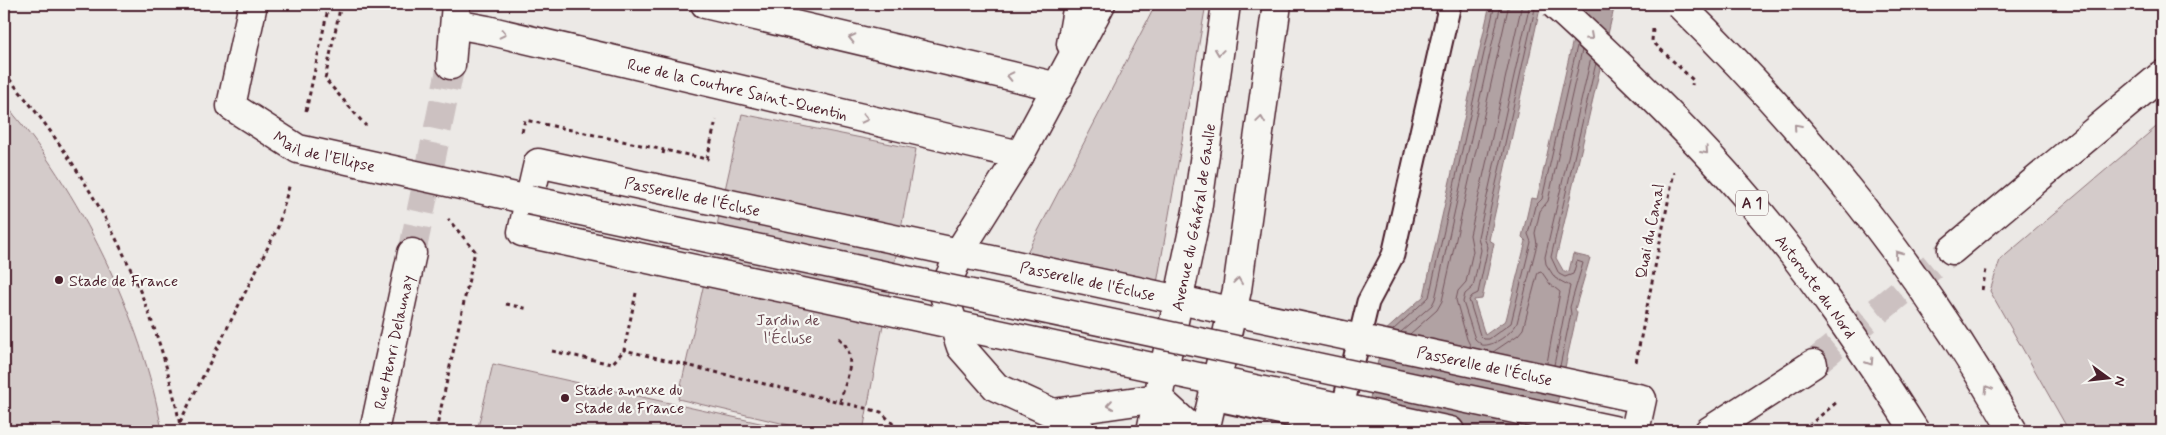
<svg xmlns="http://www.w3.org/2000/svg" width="2166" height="435" font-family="Mynerve,sans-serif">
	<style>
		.green { fill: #d4cbca; stroke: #8f757a }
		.water { fill: #b1a2a3; stroke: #886e73 }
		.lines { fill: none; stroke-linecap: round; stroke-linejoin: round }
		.shore { stroke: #73535b; stroke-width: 1 }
		.pedestrian-tunnel { stroke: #ccc1c1; stroke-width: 28; stroke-dasharray: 28 14; stroke-linecap: butt }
		.minor-tunnel { stroke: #ccc1c1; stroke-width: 28; stroke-dasharray: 28 14; stroke-linecap: butt }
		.service-casing { stroke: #4a1f2b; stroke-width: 25 }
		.pedestrian-casing { stroke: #4a1f2b; stroke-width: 31 }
		.minor-casing { stroke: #4a1f2b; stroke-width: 31 }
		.tertiary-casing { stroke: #4a1f2b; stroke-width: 31 }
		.path { stroke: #4a1f2b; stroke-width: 3; stroke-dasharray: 4 4; stroke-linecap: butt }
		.service { stroke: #f6f6f2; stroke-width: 21 }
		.pedestrian { stroke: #f6f6f2; stroke-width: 28 }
		.minor { stroke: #f6f6f2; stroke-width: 28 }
		.tertiary { stroke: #f6f6f2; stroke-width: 28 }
		.pedestrian-bridge-casing { stroke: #4a1f2b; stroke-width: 31; stroke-linecap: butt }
		.motorway-bridge-casing { stroke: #4a1f2b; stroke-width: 31; stroke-linecap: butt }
		.pedestrian-bridge { stroke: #f6f6f2; stroke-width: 28 }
		.motorway-bridge { stroke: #f6f6f2; stroke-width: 28 }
		.oneway { stroke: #a99598 }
		.poi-dot { fill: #4a1f2b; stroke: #f6f6f2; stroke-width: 2 }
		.labels { text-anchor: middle; stroke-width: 4.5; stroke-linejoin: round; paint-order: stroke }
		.shield { fill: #f6f6f2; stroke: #7e6067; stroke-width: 1 }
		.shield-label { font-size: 15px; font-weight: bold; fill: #4a1f2b }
		.street-label { font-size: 16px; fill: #4a1f2b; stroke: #f6f6f2 }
		.poi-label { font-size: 16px; fill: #4a1f2b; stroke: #f6f6f2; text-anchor: start }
		.park-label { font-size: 16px; fill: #6c4a53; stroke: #f6f6f2 }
	</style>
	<rect width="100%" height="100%" fill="#ece9e6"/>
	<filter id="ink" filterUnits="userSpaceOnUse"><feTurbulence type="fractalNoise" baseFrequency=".02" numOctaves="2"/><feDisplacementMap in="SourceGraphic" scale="10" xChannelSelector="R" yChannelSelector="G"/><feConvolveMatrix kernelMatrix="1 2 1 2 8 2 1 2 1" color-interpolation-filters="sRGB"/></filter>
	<g filter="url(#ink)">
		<!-- green -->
		<path class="green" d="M1156 4H1206L1156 289 1022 262Z
			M4 103C79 188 143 320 162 431H4Z
			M742 114 916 149 863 431H815L678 399Z
			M2162 122V431H2069L1990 291 2000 260Z
			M493 364 796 431H477Z"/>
		<!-- water -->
		<path class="water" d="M1490 4H1541L1489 240 1494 243 1482 299 1474 300 1485 335 1506 320 1526 241 1522 237 1531 198 1537 199 1581 4H1615L1556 258 1564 272H1566L1569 271 1573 254 1590 258 1575 309 1577 313 1551 431H1363L1384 332 1424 296Z"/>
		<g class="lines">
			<!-- shore -->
			<path class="shore" d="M1530 4 1478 237 1481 250 1473 287 1465 294 1463 302 1475 339 1482 345C1493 347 1512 333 1517 323L1537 244 1535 233 1540 211 1548 201 1582 50
				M1536 4 1484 238 1488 247 1478 293 1472 296 1469 300 1480 335 1484 339H1489L1511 323 1531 242 1528 234 1535 206 1542 199 1577 46
				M1393 330 1429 297 1495 4
				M1401 332 1432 305 1435 299 1501 4
				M1410 334 1437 310 1442 301 1509 4
				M1471 347 1467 339 1456 300 1458 291 1466 282 1473 251 1470 235 1522 4
				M1493 352 1518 335 1523 329 1538 272 1541 271 1550 284 1560 292 1547 363
				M1554 365C1560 338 1564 312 1570 286L1555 278 1546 264 1545 257 1591 58
				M1560 366 1571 314 1570 307 1583 263 1577 261 1573 274 1565 277 1559 274 1551 257 1596 63"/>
			<!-- pedestrian-tunnel -->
			<path class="pedestrian-tunnel" d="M1813 364 1952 250"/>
			<!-- minor-tunnel -->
			<path class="minor-tunnel" d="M412 253 451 65"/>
			<defs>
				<path id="service" d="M1213 399 1338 426
					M1337 431 1368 302 1393 255 1450 4"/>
				<g id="pedestrian">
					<path id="s1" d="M253 4 231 106 298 149 529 200"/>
					<path d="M1952 250 2162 75"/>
					<path id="s2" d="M1450 431 522 232 538 163 1642 399 1635 431"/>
					<path d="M1709 431 1813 364"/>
				</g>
				<g id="minor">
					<path d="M705 4 1058 87"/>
					<path id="s3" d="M455 24 487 30 1020 155"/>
					<path d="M451 65 456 4"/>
					<path id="s4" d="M374 431 412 253"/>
				</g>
				<g id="tertiary">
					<path d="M1071 44 1078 4"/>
					<path d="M1158 398 1194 431"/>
					<path d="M1053 413 1158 398"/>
					<path d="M1081 431 1053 413 996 387 961 347 943 292 964 244 1020 155 1101 4"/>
					<path id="s5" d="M1151 431 1197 211 1226 4"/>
					<path d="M1205 431 1237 290 1277 4"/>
				</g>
			</defs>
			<!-- service casing -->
			<use href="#service" class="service-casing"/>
			<!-- pedestrian casing -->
			<use href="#pedestrian" class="pedestrian-casing"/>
			<!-- minor casing -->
			<use href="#minor" class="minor-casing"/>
			<!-- tertiary casing -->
			<use href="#tertiary" class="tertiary-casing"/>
			<!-- path -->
			<path class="path" d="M341 4 325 79 366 126
				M1653 29 1652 41 1693 80 1692 85
				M4 73C92 174 158 299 181 431
				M306 111 329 4
				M522 132 525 120 664 150
				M663 154 664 150 707 159 716 120
				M1982 290 1986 270
				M636 293 624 350 881 412 900 431
				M506 304 529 309
				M839 338C859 355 846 380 840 402
				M552 351 612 364 624 350
				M1636 362 1674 172
				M180 422 278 227 290 183
				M436 431 475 251 448 219
				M1802 431 1837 402"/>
			<!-- service -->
			<use href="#service" class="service"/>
			<!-- pedestrian -->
			<use href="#pedestrian" class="pedestrian"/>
			<!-- minor -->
			<use href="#minor" class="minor"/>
			<!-- tertiary -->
			<use href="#tertiary" class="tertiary"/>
			<defs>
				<path id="pedestrian-bridge" d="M529 200 1618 431"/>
				<g id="motorway-bridge">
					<path id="s6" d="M1554 4C1622 66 1689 130 1749 200 1811 272 1864 351 1915 431"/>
					<path d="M1679 4C1811 133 1921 270 2013 431"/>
				</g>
			</defs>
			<!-- pedestrian-bridge casing -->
			<use href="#pedestrian-bridge" class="pedestrian-bridge-casing"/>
			<!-- motorway-bridge casing -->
			<use href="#motorway-bridge" class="motorway-bridge-casing"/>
			<!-- pedestrian-bridge -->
			<use href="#pedestrian-bridge" class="pedestrian-bridge"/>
			<!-- motorway-bridge -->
			<use href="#motorway-bridge" class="motorway-bridge"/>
		</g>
		<!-- one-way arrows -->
		<defs><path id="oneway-chevron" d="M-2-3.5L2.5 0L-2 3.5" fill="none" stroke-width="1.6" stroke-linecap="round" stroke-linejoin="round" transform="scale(1.25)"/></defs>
		<g class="oneway">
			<use href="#oneway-chevron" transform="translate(503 34) rotate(13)"/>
			<use href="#oneway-chevron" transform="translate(1590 37) rotate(42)"/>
			<use href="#oneway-chevron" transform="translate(852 38) rotate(-167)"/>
			<use href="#oneway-chevron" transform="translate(1219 52) rotate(98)"/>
			<use href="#oneway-chevron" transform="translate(1010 76) rotate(-167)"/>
			<use href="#oneway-chevron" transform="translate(865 119) rotate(13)"/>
			<use href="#oneway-chevron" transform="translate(1261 120) rotate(-82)"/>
			<use href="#oneway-chevron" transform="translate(1797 127) rotate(-131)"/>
			<use href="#oneway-chevron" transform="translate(1705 151) rotate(48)"/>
			<use href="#oneway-chevron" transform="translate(1898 254) rotate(-127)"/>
			<use href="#oneway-chevron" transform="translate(1238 281) rotate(-82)"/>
			<use href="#oneway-chevron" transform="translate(1870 362) rotate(57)"/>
			<use href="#oneway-chevron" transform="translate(1988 389) rotate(-121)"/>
			<use href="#oneway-chevron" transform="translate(1110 405) rotate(172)"/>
		</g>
	</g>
	<!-- markers -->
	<g class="poi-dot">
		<circle cx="59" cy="280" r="5"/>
		<circle cx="565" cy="398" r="5"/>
	</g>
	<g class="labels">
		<!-- shield labels -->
		<rect class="shield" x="1736" y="190.5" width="32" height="25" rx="4"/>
		<g class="shield-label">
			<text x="1752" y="208">A 1</text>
		</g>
		<!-- street labels -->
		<g class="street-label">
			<text dy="6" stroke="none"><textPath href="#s3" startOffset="290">Rue de la Couture Saint-Quentin</textPath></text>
			<text dy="6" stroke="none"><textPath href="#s1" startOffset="210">Mail de l'Ellipse</textPath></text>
			<text dy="6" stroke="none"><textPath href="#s2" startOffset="1178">Passerelle de l'Écluse</textPath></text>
			<text dy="6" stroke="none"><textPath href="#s5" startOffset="218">Avenue du Général de Gaulle</textPath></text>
			<text transform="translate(1649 231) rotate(-79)" y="6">Quai du Canal</text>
			<text dy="6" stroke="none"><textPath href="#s2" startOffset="1582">Passerelle de l'Écluse</textPath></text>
			<text dy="6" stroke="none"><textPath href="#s6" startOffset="386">Autoroute du Nord</textPath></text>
			<text dy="6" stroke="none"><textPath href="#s4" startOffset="91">Rue Henri Delaunay</textPath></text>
			<text dy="6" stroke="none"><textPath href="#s2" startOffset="1988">Passerelle de l'Écluse</textPath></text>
		</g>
		<!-- poi labels -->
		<g class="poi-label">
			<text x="69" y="286">Stade de France</text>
			<text x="575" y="395">Stade annexe du<tspan x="575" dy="18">Stade de France</tspan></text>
		</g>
		<!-- park labels -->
		<g class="park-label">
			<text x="788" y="325">Jardin de<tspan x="788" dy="18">l'Écluse</tspan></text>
		</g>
	</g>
	<!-- margin -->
	<rect width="2166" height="435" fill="none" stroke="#f6f6f2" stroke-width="20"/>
	<rect x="10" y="10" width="2146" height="415" fill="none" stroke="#4a1f2b" stroke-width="2" filter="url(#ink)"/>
	<!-- north arrow -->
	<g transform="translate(2108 378) rotate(105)" stroke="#f6f6f2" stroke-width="4" paint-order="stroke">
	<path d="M0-4L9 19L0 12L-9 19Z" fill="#4a1f2b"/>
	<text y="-8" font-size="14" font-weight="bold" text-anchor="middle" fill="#4a1f2b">N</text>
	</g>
</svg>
